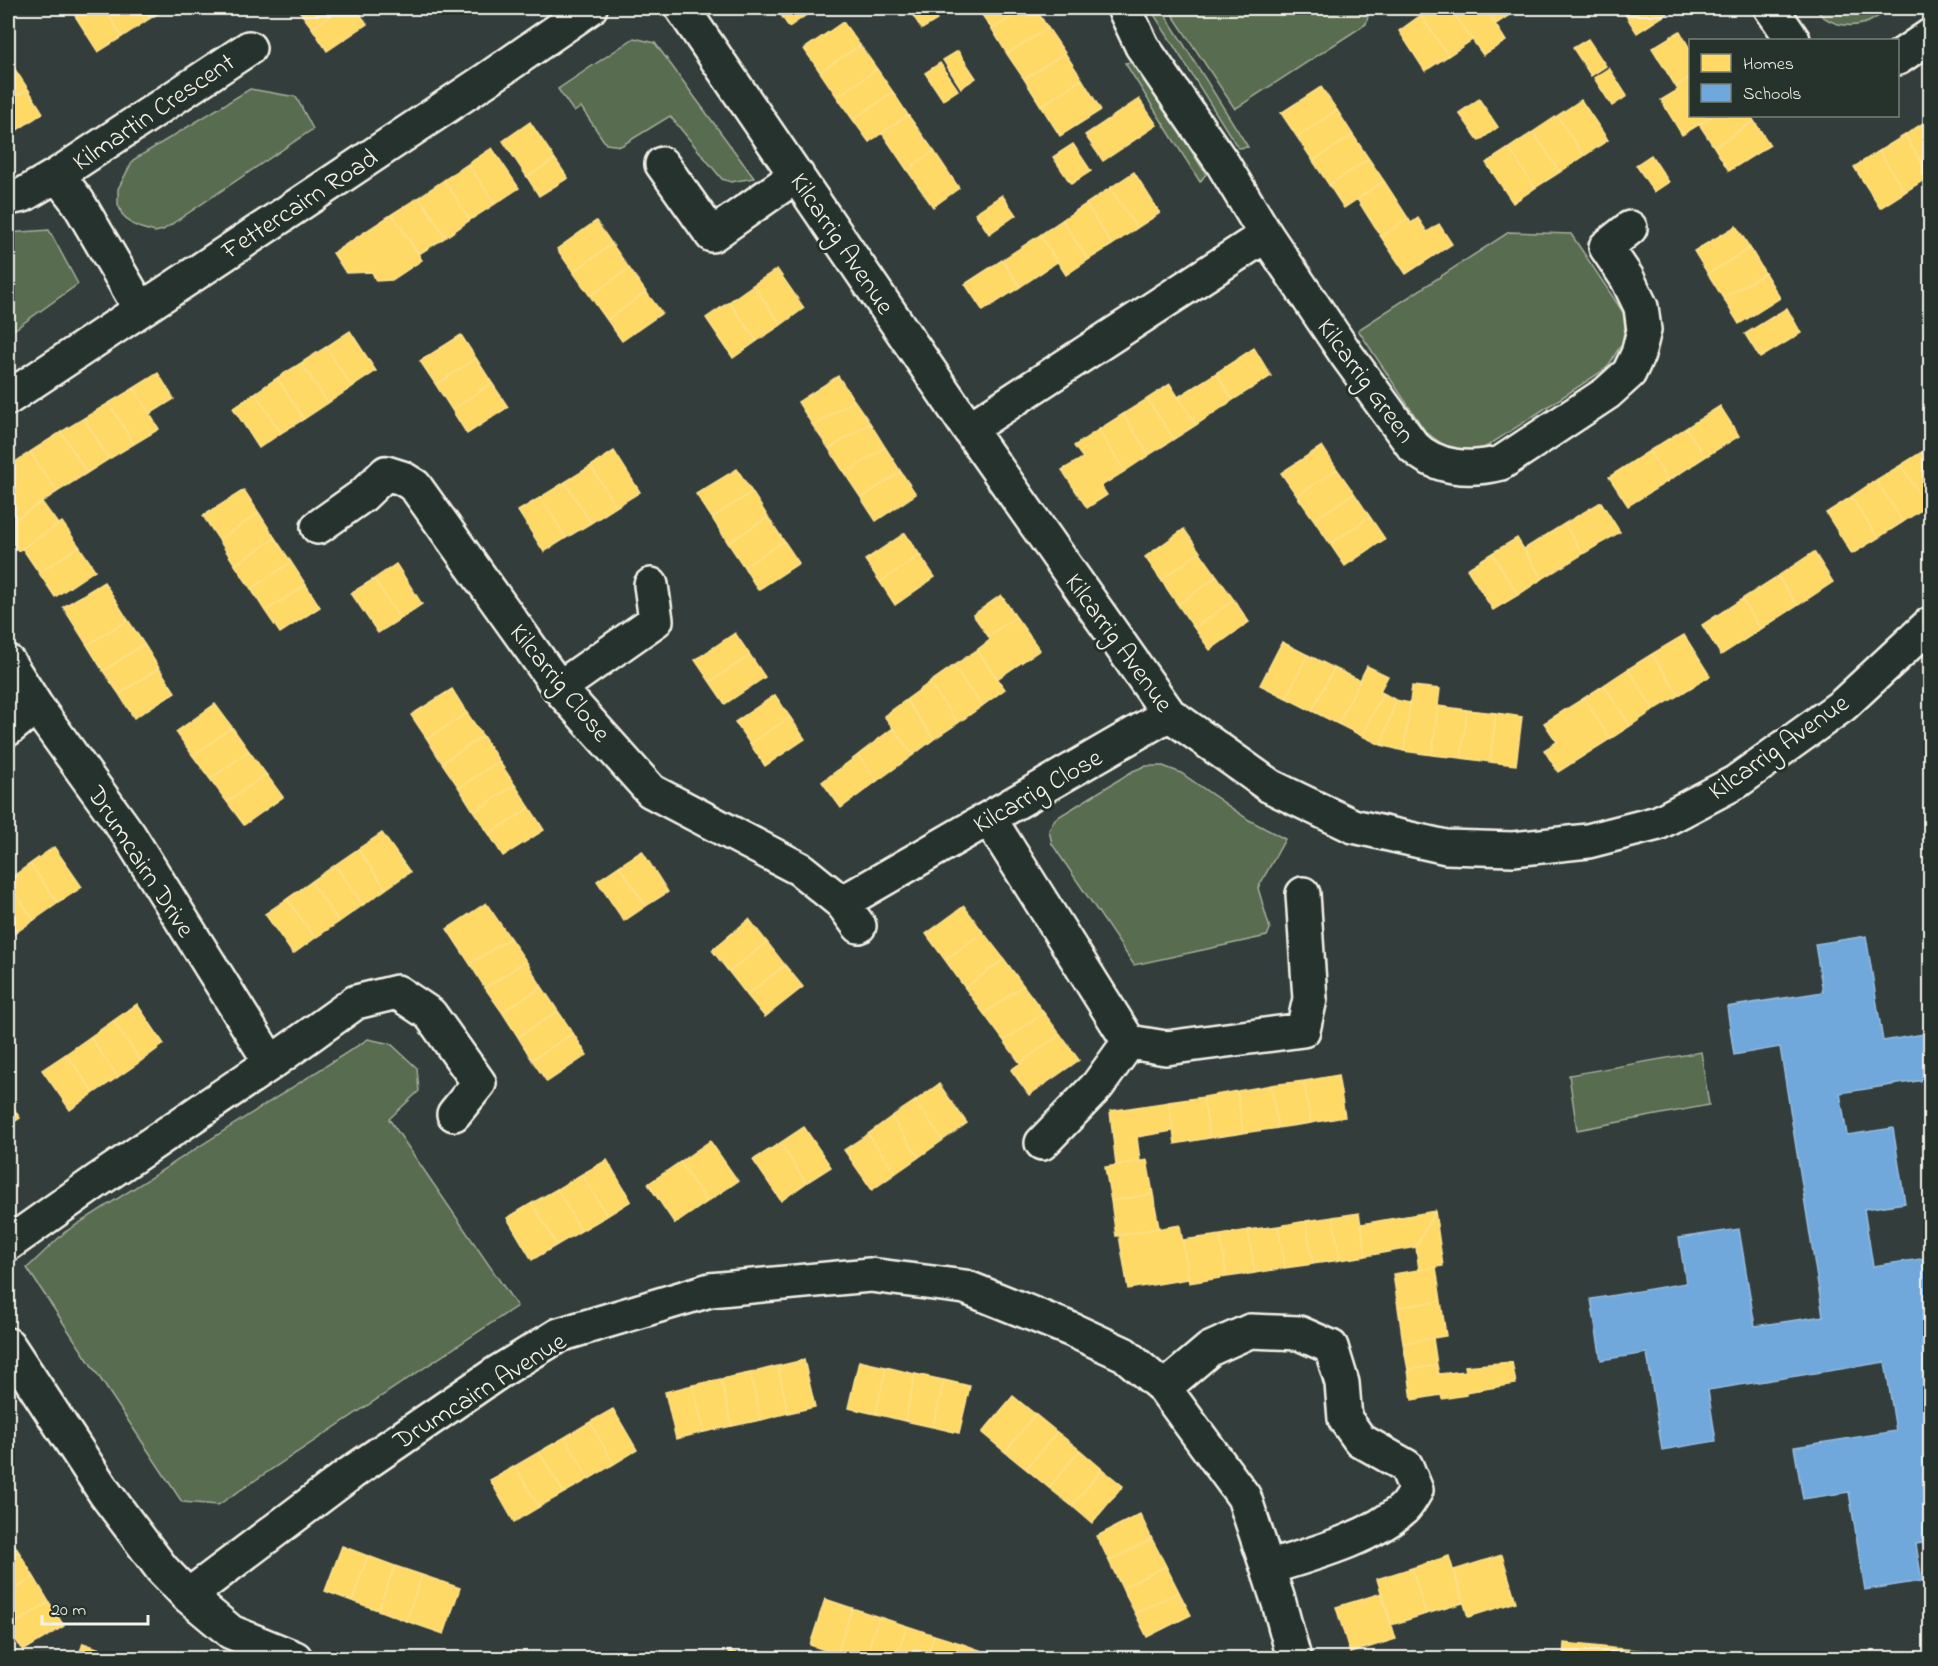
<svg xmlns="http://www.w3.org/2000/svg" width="1938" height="1666" font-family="'Indie Flower',sans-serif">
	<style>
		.green { fill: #596c4f; stroke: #a6ae9c; stroke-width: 1.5 }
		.homes { fill: #ffd966; stroke: #fce08d; stroke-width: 1.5 }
		.schools { fill: #6fa8dc; stroke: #97bee0; stroke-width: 1.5 }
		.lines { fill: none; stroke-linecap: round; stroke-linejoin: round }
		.minor-casing { stroke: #f4f1e8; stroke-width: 38 }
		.tertiary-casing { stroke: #f4f1e8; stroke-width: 38 }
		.minor { stroke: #26332d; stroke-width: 33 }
		.tertiary { stroke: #26332d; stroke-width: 33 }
		.labels { text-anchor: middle; stroke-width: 6; stroke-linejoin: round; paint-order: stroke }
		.street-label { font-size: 26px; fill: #f4f1e8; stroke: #26332d }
	</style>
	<rect width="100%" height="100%" fill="#333d3b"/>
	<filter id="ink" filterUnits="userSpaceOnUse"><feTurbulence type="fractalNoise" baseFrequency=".0167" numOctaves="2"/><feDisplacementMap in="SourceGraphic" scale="12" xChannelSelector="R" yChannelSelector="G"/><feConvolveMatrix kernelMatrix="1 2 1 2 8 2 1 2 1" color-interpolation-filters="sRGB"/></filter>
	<g filter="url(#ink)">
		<!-- green -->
		<path class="green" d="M1150 8H1161L1248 147 1238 148Z
			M1168 8H1370L1366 24 1235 109Z
			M1815 8H1891C1883 12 1875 20 1866 23 1847 29 1826 24 1815 8Z
			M634 38 655 43 754 178 731 182 722 179 670 116 621 146 606 144 581 107 574 112 558 89Z
			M1135 62 1206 174 1200 182 1125 63Z
			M250 89 296 97 313 129 163 230 155 232 141 228 132 224 122 214 118 204V189L133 160Z
			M49 230 78 284 8 334V233Z
			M1509 232 1571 234 1623 312 1625 327 1622 343 1607 368 1486 447C1460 455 1445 448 1425 431L1358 330Z
			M1145 766H1163L1181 773 1249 820 1285 839 1258 888 1270 929 1267 936 1134 965 1052 844 1049 830 1055 819 1133 771Z
			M368 1039 391 1044 417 1068 419 1091 389 1119 517 1306 218 1505 182 1502 27 1268 65 1232Z
			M1701 1052 1709 1105 1577 1130 1569 1075Z"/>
		<!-- homes -->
		<path class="homes" d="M78 8H104L122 37 98 52 72 11Z
			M104 8H138L146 21 122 37Z
			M138 8H167L146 21Z
			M297 8H342L312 28Z
			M342 8H356L367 24 327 51 312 28Z
			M776 8H814L815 9 789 27Z
			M908 8H929L937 20 922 29Z
			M977 8H1026L992 29Z
			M1026 8H1035L1048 28 1007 54 992 29Z
			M1433 8H1450L1472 40 1448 56 1421 15Z
			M1450 8H1485L1506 41 1483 55Z
			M1485 8H1520L1496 24Z
			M1628 8H1676L1637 33 1623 11Z
			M1421 15 1448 56 1425 71 1399 31Z
			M843 22 860 45 820 72 804 49Z
			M1048 28 1065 53 1024 79 1007 54Z
			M1680 31 1690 49V77L1676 87 1652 48Z
			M1588 39 1606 66 1591 76 1573 48Z
			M860 45 877 69 837 97 820 72Z
			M958 51 976 78 961 88 943 60Z
			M1065 53 1082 79 1041 106 1024 79Z
			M940 63 958 90 943 100 925 73Z
			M12 65 28 89 8 102V68Z
			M1609 68 1627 96 1612 106 1594 78Z
			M877 69 893 92 853 120 837 97Z
			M1690 77V116H1713L1682 135 1661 100 1678 90 1676 87Z
			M1082 79 1101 110 1060 136 1041 106Z
			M1321 87 1337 110 1297 137 1281 113Z
			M28 89 43 113 8 136V102Z
			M893 92 908 115 869 142 853 120Z
			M1139 99 1157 125 1103 161 1085 135Z
			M1479 99 1498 127 1479 141 1459 113Z
			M1581 100 1608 140 1584 156 1557 116Z
			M1337 110 1353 135 1313 161 1297 137Z
			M908 115 934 151 907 170 882 133Z
			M1557 116 1584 156 1560 172 1533 132Z
			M1713 116H1751L1754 121 1714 147 1699 124Z
			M1929 119 1930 121V176L1905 135Z
			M1754 121 1770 145 1729 171 1714 147Z
			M530 122 555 159 527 177 503 141Z
			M1533 132 1560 172 1535 188 1509 148Z
			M1353 135 1369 159 1329 185 1313 161Z
			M1905 135 1930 176 1905 192 1879 151Z
			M1073 144 1091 171 1071 184 1053 157Z
			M492 148 519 188 495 204 468 164Z
			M1509 148 1535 188 1513 203 1486 163Z
			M934 151 959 188 933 207 907 170Z
			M1879 151 1905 192 1880 208 1854 167Z
			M1651 155 1669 182 1654 192 1636 165Z
			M555 159 568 178 539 196 527 177Z
			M1369 159 1384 181 1344 208 1329 185Z
			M468 164 495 204 470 220 444 180Z
			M1134 172 1160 213 1137 228 1110 188Z
			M444 180 470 220 446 237 419 197Z
			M1384 181 1408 218 1381 237 1357 199Z
			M1110 188 1137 228 1112 245 1086 204Z
			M1002 195 1016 215 989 234 975 213Z
			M419 197 446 237 419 254 392 214Z
			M1086 204 1112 245 1088 260 1062 220Z
			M392 214 422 260 392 280 376 281 372 272 346 273 333 253Z
			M1408 218 1411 223 1418 218 1427 232 1439 224 1452 244 1406 274 1381 237Z
			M1062 220 1088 260 1066 275 1040 235Z
			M596 221 612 244 573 272 557 249Z
			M1736 226 1750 248 1708 274 1694 251Z
			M1040 235 1057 262 1020 287 1002 260Z
			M612 244 629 268 590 296 573 272Z
			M1750 248 1765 273 1723 298 1708 274Z
			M1002 260 1020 287 983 311 965 284Z
			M629 268 646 292 607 320 590 296Z
			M777 269 804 308 781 325 753 285Z
			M1765 273 1780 298 1739 324 1723 298Z
			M753 285 781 325 757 341 729 302Z
			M646 292 662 313 622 341 607 320Z
			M729 302 757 341 733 358 706 318Z
			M1787 308 1801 333 1760 358 1745 334Z
			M350 331 376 371 352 387 326 347Z
			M461 335 476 358 436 385 420 361Z
			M326 347 352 387 328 403 301 363Z
			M1254 348 1271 376 1233 400 1216 373Z
			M476 358 492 383 452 410 436 385Z
			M301 363 328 403 304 419 277 378Z
			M158 373 174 399 150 414 134 388Z
			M1216 373 1233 400 1196 425 1178 397Z
			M838 376 854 400 813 426 798 402Z
			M277 378 304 419 281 433 255 393Z
			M492 383 508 407 467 434 452 410Z
			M1170 384 1196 425 1174 439 1147 399Z
			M134 388 159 429 134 444 109 403Z
			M255 393 281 433 259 448 233 408Z
			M1147 399 1174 439 1149 455 1123 414Z
			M854 400 870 423 829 449 813 426Z
			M109 403 134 444 109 459 84 418Z
			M1720 406 1739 436 1705 457 1686 428Z
			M1123 414 1149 455 1125 471 1098 430Z
			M84 418 109 459 87 473 61 432Z
			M870 423 885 447 845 474 829 449Z
			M1686 428 1705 457 1668 481 1649 451Z
			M1098 430 1125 471 1101 486 1107 495 1087 508 1062 470 1083 458 1074 446Z
			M61 432 87 473 57 492 30 452Z
			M1322 446 1337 469 1297 496 1281 473Z
			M885 447 901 472 861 498 845 474Z
			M1925 450 1930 458V504L1927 506 1901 465Z
			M614 451 640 492 616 507 591 466Z
			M1649 451 1668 481 1628 506 1609 477Z
			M30 452 57 492 8 524V467Z
			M1901 465 1927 506 1903 522 1876 480Z
			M591 466 616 507 591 523 565 482Z
			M737 469 752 492 712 518 696 494Z
			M1337 469 1354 493 1314 520 1297 496Z
			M901 472 916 494 876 521 861 498Z
			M1876 480 1903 522 1878 538 1851 497Z
			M565 482 591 523 566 538 541 497Z
			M244 490 259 513 219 540 203 516Z
			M752 492 768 517 728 543 712 518Z
			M1354 493 1370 517 1330 544 1314 520Z
			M541 497 566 538 544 552 518 511Z
			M1851 497 1878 538 1852 554 1826 513Z
			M42 502 58 524 18 551 8 536V524Z
			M1601 502 1620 532 1583 554 1564 524Z
			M259 513 275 538 235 565 219 540Z
			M768 517 784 541 744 567 728 543Z
			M1370 517 1385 539 1345 566 1330 544Z
			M62 522 79 546 39 573 22 548Z
			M1564 524 1583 554 1542 579 1524 549Z
			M1184 529 1200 552 1161 580 1145 557Z
			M905 533 920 555 880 582 865 560Z
			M275 538 291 562 251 589 235 565Z
			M1517 538 1542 579 1518 595 1492 553Z
			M784 541 799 563 758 590 744 567Z
			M79 546 95 570 55 597 39 573Z
			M1200 552 1217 576 1178 605 1161 580Z
			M1814 552 1833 582 1797 606 1778 576Z
			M1492 553 1518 595 1493 610 1467 569Z
			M920 555 935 577 895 605 880 582Z
			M291 562 306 585 265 611 251 589Z
			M396 564 422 604 400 619 374 579Z
			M1217 576 1234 600 1194 628 1178 605Z
			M1778 576 1797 606 1761 629 1742 599Z
			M374 579 400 619 378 633 351 593Z
			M104 582 128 620 87 645 63 607Z
			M306 585 320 607 280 633 265 611Z
			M1001 595 1016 617 988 636 973 615Z
			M1742 599 1761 629 1721 655 1702 625Z
			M1234 600 1249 622 1210 650 1194 628Z
			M1016 617 1040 650 997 679 977 650 990 640 988 636Z
			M128 620 144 644 103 671 87 645Z
			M735 633 750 655 710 682 695 660Z
			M1684 635 1710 676 1679 695 1652 654Z
			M1282 642 1308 655 1286 698 1260 685Z
			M144 644 159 668 119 694 103 671Z
			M977 650 1005 689 982 706 953 666Z
			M1652 654 1679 695 1654 710 1628 669Z
			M750 655 765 677 725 704 710 682Z
			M1308 655 1334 668 1312 711 1286 698Z
			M953 666 982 706 958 723 929 683Z
			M1367 666 1388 676 1380 691 1383 693 1362 736 1338 724Z
			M159 668 175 692 134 718 119 694Z
			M1334 668 1360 680 1338 724 1312 711Z
			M1628 669 1654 710 1630 726 1604 685Z
			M929 683 958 723 934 739 906 700Z
			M1604 685 1630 726 1610 739 1584 698Z
			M1412 686 1440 689 1432 755 1404 751Z
			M452 689 467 713 427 739 411 715Z
			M1383 693 1396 700 1381 745 1362 736Z
			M775 695 790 717 750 744 735 722Z
			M1584 698 1610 739 1558 772 1544 750 1557 742 1544 723Z
			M906 700 934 739 913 755 884 716Z
			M1396 700 1410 703 1404 751 1381 745Z
			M215 704 232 727 193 756 176 732Z
			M1438 706 1467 710 1461 758 1432 755Z
			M1467 710 1496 713 1490 762 1461 758Z
			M467 713 483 736 442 763 427 739Z
			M1496 713 1522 717 1516 765 1490 762Z
			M790 717 805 739 765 766 750 744Z
			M232 727 249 751 210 779 193 756Z
			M893 728 913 755 877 781 858 755Z
			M483 736 499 761 459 788 442 763Z
			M249 751 266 774 227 802 210 779Z
			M858 755 877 781 841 808 822 782Z
			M499 761 515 785 474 812 459 788Z
			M266 774 283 797 244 825 227 802Z
			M515 785 530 808 489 834 474 812Z
			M530 808 544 830 503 856 489 834Z
			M382 833 410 872 386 889 358 849Z
			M54 847 82 887 58 903 30 864Z
			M358 849 386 889 363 905 335 865Z
			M642 851 668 892 646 906 619 866Z
			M30 864 58 903 34 920 8 883V880Z
			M335 865 363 905 339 922 311 882Z
			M619 866 646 906 624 921 597 881Z
			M311 882 339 922 315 938 287 899Z
			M8 883 34 920 11 936 8 931Z
			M287 899 315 938 293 954 265 914Z
			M486 903 510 938 470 964 447 929Z
			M964 906 983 932 945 960 926 934Z
			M749 919 767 942 729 972 712 950Z
			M983 932 1004 959 965 988 945 960Z
			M510 938 526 961 485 988 470 964Z
			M767 942 785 965 747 995 729 972Z
			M1004 959 1023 985 984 1014 965 988Z
			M526 961 542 987 502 1012 485 988Z
			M785 965 803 987 765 1017 747 995Z
			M1023 985 1044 1013 1004 1041 984 1014Z
			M542 987 558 1011 518 1037 502 1012Z
			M137 1004 164 1044 141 1061 113 1021Z
			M558 1011 573 1033 532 1060 518 1037Z
			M1044 1013 1060 1034 1020 1063 1004 1041Z
			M113 1021 141 1061 118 1077 90 1037Z
			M573 1033 587 1055 547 1082 532 1060Z
			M1060 1034 1079 1060 1029 1095 1011 1070Z
			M90 1037 118 1077 94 1093 66 1054Z
			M66 1054 94 1093 70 1110 42 1070Z
			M1338 1075 1345 1117 1311 1123 1304 1081Z
			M1304 1081 1311 1123 1278 1128 1271 1085Z
			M939 1084 967 1123 943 1140 915 1101Z
			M1271 1085 1278 1128 1243 1133 1237 1091Z
			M1237 1091 1243 1133 1210 1138 1203 1097Z
			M1203 1097 1210 1138 1175 1144 1169 1102Z
			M8 1100 20 1118 8 1126Z
			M915 1101 943 1140 919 1157 891 1117Z
			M1169 1102 1173 1131 1137 1137 1140 1161 1116 1165 1110 1111Z
			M891 1117 919 1157 896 1173 868 1134Z
			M804 1127 831 1167 806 1183 780 1143Z
			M868 1134 896 1173 872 1190 844 1150Z
			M710 1141 738 1181 707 1202 680 1162Z
			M780 1143 806 1183 781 1201 753 1160Z
			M607 1160 631 1201 607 1216 582 1174Z
			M1147 1160 1153 1194 1111 1201 1105 1167Z
			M680 1162 707 1202 675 1224 648 1184Z
			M582 1174 607 1216 581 1231 557 1189Z
			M557 1189 581 1231 557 1245 532 1203Z
			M1153 1194 1159 1228 1116 1236 1111 1201Z
			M532 1203 557 1245 532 1260 507 1218Z
			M1435 1211 1416 1247 1366 1256 1361 1224Z
			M1435 1211 1443 1266 1419 1270 1416 1247Z
			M1359 1213 1366 1256 1340 1260 1333 1217Z
			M1333 1217 1340 1260 1313 1264 1306 1221Z
			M1306 1221 1313 1264 1285 1268 1278 1226Z
			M1180 1225 1189 1279 1128 1289 1119 1235Z
			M1278 1226 1285 1268 1255 1273 1248 1230Z
			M1248 1230 1255 1273 1227 1277 1220 1235Z
			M1220 1235 1227 1277 1189 1283 1183 1240Z
			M1436 1267 1441 1301 1398 1307 1393 1274Z
			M1441 1301 1446 1336 1403 1343 1398 1307Z
			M1433 1338 1437 1365 1408 1370 1403 1343Z
			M804 1360 815 1407 788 1413 778 1366Z
			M859 1361 886 1367 876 1414 848 1408Z
			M1512 1362 1516 1384 1466 1392V1395L1442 1399 1441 1395 1412 1400 1408 1370 1437 1365 1439 1374 1466 1371 1465 1366Z
			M778 1366 788 1413 761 1420 750 1373Z
			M886 1367 915 1374 905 1421 876 1414Z
			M750 1373 761 1420 732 1426 721 1379Z
			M915 1374 944 1380 933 1427 905 1421Z
			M721 1379 732 1426 704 1432 693 1385Z
			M944 1380 970 1386 959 1433 933 1427Z
			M693 1385 704 1432 676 1439 665 1392Z
			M1013 1396 1035 1414 1005 1452 982 1433Z
			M613 1409 637 1450 614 1464 590 1422Z
			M1035 1414 1057 1432 1026 1469 1005 1452Z
			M590 1422 614 1464 589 1479 565 1437Z
			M1057 1432 1080 1450 1049 1488 1026 1469Z
			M565 1437 589 1479 564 1493 539 1452Z
			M1080 1450 1102 1469 1072 1506 1049 1488Z
			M539 1452 564 1493 539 1507 515 1466Z
			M515 1466 539 1507 514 1522 490 1480Z
			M1102 1469 1123 1486 1092 1523 1072 1506Z
			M1140 1514 1152 1539 1109 1561 1097 1536Z
			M8 1534 19 1552 8 1559Z
			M1152 1539 1166 1566 1122 1588 1109 1561Z
			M342 1546 368 1556 352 1601 325 1591Z
			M19 1552 34 1577 8 1593V1559Z
			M1502 1555 1516 1602 1468 1617 1454 1570Z
			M368 1556 395 1566 378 1610 352 1601Z
			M1449 1556 1463 1603 1426 1614 1412 1568Z
			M395 1566 422 1575 406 1621 378 1610Z
			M1166 1566 1179 1592 1135 1613 1122 1588Z
			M1412 1568 1426 1614 1391 1625 1377 1579Z
			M422 1575 460 1588 444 1634 406 1621Z
			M34 1577 49 1602 8 1628V1593Z
			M1179 1592 1191 1615 1147 1637 1135 1613Z
			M1382 1593 1396 1639 1350 1653 1336 1607Z
			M825 1599 852 1608 837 1654 810 1645Z
			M49 1602 64 1626 23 1651 8 1628Z
			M852 1608 879 1617 865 1658H850L837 1654Z
			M879 1617 907 1626 896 1658H865Z
			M907 1626 934 1635 927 1658H896Z
			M934 1635 960 1643 955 1658H927Z
			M83 1643 111 1653 108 1658H78Z
			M960 1643 985 1652 983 1658H955Z
			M1564 1643 1611 1648 1610 1658H1563Z
			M1611 1648 1662 1652 1661 1658H1610Z
			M729 1651 753 1658H727Z"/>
		<!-- schools -->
		<path class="schools" d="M1866 936 1883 1041 1930 1033V1079L1840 1093 1847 1135 1893 1128 1905 1203 1864 1209 1873 1266 1927 1258 1928 1268H1930V1542L1916 1544 1922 1581 1865 1590 1849 1492 1803 1499 1794 1447 1896 1431 1885 1362 1708 1390 1716 1441 1662 1450 1647 1353 1601 1360 1591 1299 1686 1283 1679 1238 1739 1229 1755 1326 1823 1316 1780 1047 1734 1055 1727 1007 1823 992 1815 944Z"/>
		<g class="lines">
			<defs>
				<path id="minor" d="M682 8 969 429 1169 714 1270 786 1353 826 1446 847 1513 849 1588 841 1658 823 1736 782 1843 705 1930 624
					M1124 8 1142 46 1223 164 1266 235 1346 354 1413 446C1436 469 1470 471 1501 463L1607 393 1629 373 1638 354 1644 330 1641 307 1627 278 1606 247 1630 228
					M1771 8 1793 40
					M1898 58 1930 36
					M662 164 712 235 797 175
					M57 175 78 202 140 308
					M8 198 23 195 57 175 249 48
					M969 429 1266 235
					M318 527 362 496 386 473 402 478 415 486 559 688 651 791 800 869 842 903 859 926
					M8 662 36 706 129 835 271 1063
					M559 688 656 620 651 585
					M8 729 36 706
					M989 818 1129 1042 1166 1048 1303 1030 1310 999 1303 894
					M842 903 1169 714
					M1042 1143 1098 1085 1129 1042
					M8 1244 97 1181 271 1063 356 1002 397 992 430 1014 479 1083 454 1114
					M8 1345 105 1493 162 1569 188 1596 231 1632 295 1658
					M1164 1388 1210 1349 1250 1331 1299 1333 1331 1347 1342 1383 1345 1419 1360 1440 1406 1466 1416 1490C1412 1497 1408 1504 1403 1509 1368 1540 1311 1554 1268 1568
					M188 1596 351 1473 497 1373 559 1335 710 1290 870 1275 965 1287 1070 1329 1124 1354 1164 1388 1244 1497 1279 1603 1294 1658"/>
				<path id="tertiary" d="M8 398 486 80 590 8"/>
			</defs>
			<!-- minor casing -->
			<use href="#minor" class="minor-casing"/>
			<!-- tertiary casing -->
			<use href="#tertiary" class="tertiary-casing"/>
			<!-- minor -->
			<use href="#minor" class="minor"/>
			<!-- tertiary -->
			<use href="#tertiary" class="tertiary"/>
		</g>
	</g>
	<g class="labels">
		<!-- street labels -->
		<g class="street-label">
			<text transform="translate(153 111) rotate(-34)" y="9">Kilmartin Crescent</text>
			<text transform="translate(299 203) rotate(-33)" y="9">Fettercairn Road</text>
			<text transform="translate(843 243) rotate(56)" y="9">Kilcarrig Avenue</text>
			<text transform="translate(1367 380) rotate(54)" y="9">Kilcarrig Green</text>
			<text transform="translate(1120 642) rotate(54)" y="9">Kilcarrig Avenue</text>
			<text transform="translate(561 682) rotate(51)" y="9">Kilcarrig Close</text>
			<text transform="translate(1778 746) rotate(-35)" y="9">Kilcarrig Avenue</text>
			<text transform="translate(1037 790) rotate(-30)" y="9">Kilcarrig Close</text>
			<text transform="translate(142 861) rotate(57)" y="9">Drumcairn Drive</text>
			<text transform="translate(479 1390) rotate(-32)" y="9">Drumcairn Avenue</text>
		</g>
	</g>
	<!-- margin -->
	<rect width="1938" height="1666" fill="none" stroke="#26332d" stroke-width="30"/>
	<rect x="15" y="15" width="1908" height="1636" fill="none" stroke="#f4f1e8" stroke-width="2" filter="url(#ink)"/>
	<!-- legend -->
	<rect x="1689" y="39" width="210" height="78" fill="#26332d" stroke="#787f78" stroke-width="1.5"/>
	<rect x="1701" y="54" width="30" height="18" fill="#ffd966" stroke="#787f78" stroke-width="1.5"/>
	<text x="1743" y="69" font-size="18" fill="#f4f1e8">Homes</text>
	<rect x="1701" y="84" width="30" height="18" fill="#6fa8dc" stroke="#787f78" stroke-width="1.5"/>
	<text x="1743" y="99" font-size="18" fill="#f4f1e8">Schools</text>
	<!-- scale -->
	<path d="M42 1615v9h106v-9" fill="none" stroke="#f4f1e8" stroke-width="3"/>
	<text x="51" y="1615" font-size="18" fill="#f4f1e8" stroke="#26332d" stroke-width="4.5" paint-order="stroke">20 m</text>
</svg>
